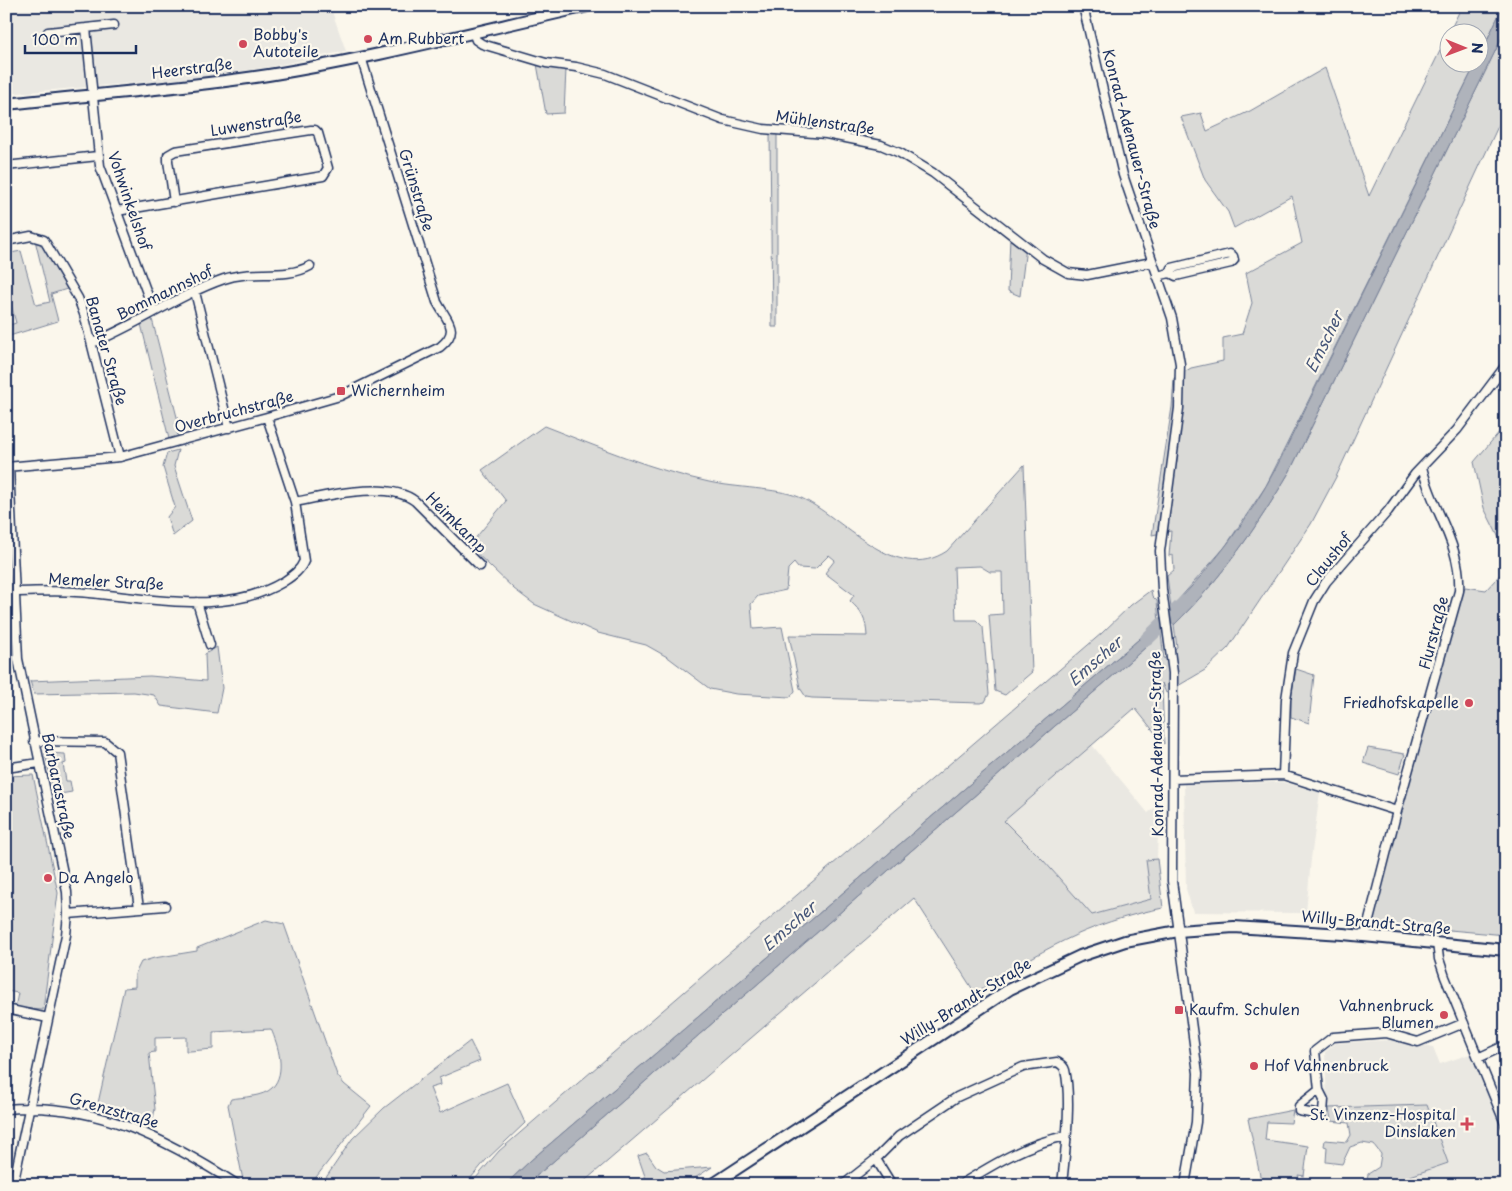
<svg xmlns="http://www.w3.org/2000/svg" width="1512" height="1191" font-family="'Playpen Sans',sans-serif">
	<style>
		.built { fill: #eae8e2 }
		.green { fill: #dadad7; stroke: #7a849a }
		.water { fill: #afb3bb; stroke: #747e96 }
		.lines { fill: none; stroke-linecap: round; stroke-linejoin: round }
		.river { stroke: #afb3bb; stroke-width: 14 }
		.minor-casing { stroke: #1b2f5e; stroke-width: 11 }
		.major-casing { stroke: #1b2f5e; stroke-width: 14 }
		.minor { stroke: #fbf7ec; stroke-width: 8 }
		.major { stroke: #fbf7ec; stroke-width: 10 }
		.poi-dot { fill: #d1495b; stroke: #fbf7ec; stroke-width: 2 }
		.labels { text-anchor: middle; stroke-width: 4.5; stroke-linejoin: round; paint-order: stroke }
		.poi-label { font-size: 15px; fill: #1b2f5e; stroke: #fbf7ec; text-anchor: start }
		.street-label { font-size: 15px; fill: #1b2f5e; stroke: #fbf7ec }
		.water-label { font-size: 16px; font-style: italic; fill: #47577a; stroke: #fbf7ec }
	</style>
	<rect width="100%" height="100%" fill="#fbf7ec"/>
	<filter id="ink" filterUnits="userSpaceOnUse"><feTurbulence type="fractalNoise" baseFrequency=".02" numOctaves="2"/><feDisplacementMap in="SourceGraphic" scale="10" xChannelSelector="R" yChannelSelector="G"/><feConvolveMatrix kernelMatrix="1 2 1 2 8 2 1 2 1" color-interpolation-filters="sRGB"/></filter>
	<g filter="url(#ink)">
		<!-- built -->
		<path class="built" d="M6 6H330L346 51 269 67 204 77 6 94Z
			M1092 745 1148 813 1159 804 1157 859 1146 860 1151 899 1092 915 1043 860 1004 821Z
			M1282 782 1320 792 1311 859 1306 913 1193 912 1186 889 1184 784Z
			M1390 1040 1433 1047 1440 1064 1470 1054 1506 1139V1185H1384L1448 1163 1427 1105 1329 1108 1327 1105 1325 1052 1336 1043Z"/>
		<!-- green -->
		<path class="green" d="M1462 6H1503L1480 55V32H1450V62L1476 63 1266 486 1225 547 1171 608 1167 576 1174 570 1173 555 1169 556 1171 531 1152 535 1172 407 1174 378 1191 368 1223 361V338L1242 334 1252 303 1246 273 1302 243 1292 196 1234 228 1228 212 1205 180 1181 117 1201 113 1207 131 1250 111 1325 68 1369 196Z
			M1506 29V109L1336 477 1311 524 1228 648 1205 670 1166 693 1162 683 1164 744 1135 708 1004 821 1043 860 1092 915 1151 899 1146 860 1157 859 1163 908C1086 923 1040 951 975 993L914 898 580 1185H526L1161 634 1164 659 1177 647 1174 625C1221 579 1257 527 1290 471Z
			M537 64 566 69 564 113 546 114Z
			M770 133H777V327H772Z
			M1010 236 1026 247 1020 296 1008 291Z
			M35 240 43 246 67 289 51 294 58 321 6 337V326L16 323 6 286V254L21 251 36 305 50 302Z
			M152 319 178 421 175 423 178 437 169 439 141 324Z
			M1506 424V552L1484 508 1474 462Z
			M544 426C598 447 653 470 709 482 735 488 777 488 799 497 843 516 894 586 947 551L1024 465 1032 672 1005 695 995 691 989 615 1003 614 1002 572H990L980 566 954 567 956 620H976L983 627 989 694 985 702 980 703 812 698 806 697 800 688 789 635 867 636C866 619 862 612 850 601L854 595 825 573 835 560 829 555 815 569 798 568 794 563 788 569 786 590 758 596 751 604 753 629 782 627 795 691 790 697 736 694 710 689 669 658 646 645 598 633 534 604 514 589 469 546 506 501 482 470Z
			M178 450 174 466 192 521 173 536 167 517 175 507 163 467 167 453Z
			M1506 568V935L1370 923 1423 725 1465 587 1486 590Z
			M1151 590 1152 596 1157 601 1159 622 530 1161 505 1185H470L499 1151 549 1108 1102 633 1131 605Z
			M217 647 222 688 217 713 161 706 154 695 134 692 34 694 30 681 150 676 206 681 205 654Z
			M1296 669 1314 675 1309 723 1291 717V699Z
			M1368 748 1405 754 1399 774 1363 763Z
			M45 753 65 754 66 763 63 764 66 781H70L72 792 54 795Z
			M33 775 58 893 43 1010 15 1008 18 993 6 991V776Z
			M266 920 284 924 337 1075 344 1084 371 1106 310 1185H250L243 1180 228 1105 231 1099C242 1097 263 1097 272 1088 287 1073 278 1045 271 1029L213 1032V1049L190 1051H186V1037L155 1038V1052L149 1053 155 1109 151 1128 96 1112 124 988 135 987V974L141 962 154 958 197 951V948Z
			M470 1041 480 1061 439 1078 440 1085 430 1088 440 1113 507 1083 525 1123 486 1160 465 1185H321L352 1139 384 1108Z
			M1427 1105 1448 1163 1384 1185H1366L1368 1174 1379 1167 1381 1154 1374 1145 1362 1143 1350 1147 1342 1164 1326 1162 1327 1147 1324 1146 1325 1140 1347 1142 1351 1135 1349 1123 1331 1121 1329 1108Z
			M1293 1110 1291 1123 1267 1122 1265 1140 1308 1146 1304 1176 1298 1175 1302 1185H1262L1248 1119Z
			M647 1153 656 1166 664 1171 712 1167 684 1185H648L638 1156Z"/>
		<!-- water -->
		<path class="water" d="M1503 6H1506V29L1290 471C1257 527 1221 579 1174 625L1171 608C1214 565 1249 519 1277 466L1476 63 1480 62V55Z
			M1159 622 1161 634 526 1185H505L530 1161Z"/>
		<g class="lines">
			<!-- river -->
			<path class="river" d="M1147 639 1185 602"/>
			<defs>
				<path id="minor" d="M1083 6 1123 175 1172 318 1180 364 1179 408 1160 551 1162 590 1173 673 1172 881 1198 1073 1196 1122 1185 1185
					M114 25 86 28 100 166 154 312
					M48 32 86 28
					M473 32 476 40 482 44 546 63 576 67 605 74 723 120 763 129 826 134 881 145 900 153 933 173 1043 259 1068 273 1087 275 1152 262
					M6 166 98 156
					M117 211 323 176 328 168 318 133 315 130H311L175 151 168 155V161L174 202
					M6 241 31 236 44 240 78 298 84 314 120 457
					M1157 276 1170 273 1176 276 1231 263 1234 260 1233 256 1230 254 1172 268 1170 273
					M195 292 229 428
					M92 343C137 325 178 295 224 279 252 269 285 280 310 266
					M6 467 120 457 267 417 340 396 440 347C461 330 447 321 437 302L361 57
					M9 467 18 659 67 892 68 914 66 935 13 1185
					M295 502C326 496 388 480 415 501L480 566
					M14 592C35 592 56 590 76 592 142 596 223 618 283 582 292 576 300 571 304 561L295 502 267 417
					M197 602 210 645
					M34 741 105 742 117 752 139 908
					M6 768 39 763
					M1283 775 1286 699 1293 653 1314 601 1326 582 1388 511 1415 474 1457 430 1506 365
					M1173 779 1283 775 1397 811
					M68 914 165 906
					M1365 936 1397 811 1459 591C1462 545 1432 510 1422 467
					M1437 943 1439 959 1445 977 1506 1126
					M6 1009 48 1018
					M1478 1058 1506 1045
					M1319 1090 1299 1106V1111L1320 1115 1323 1113 1324 1100 1319 1090 1315 1051 1333 1037 1386 1033 1418 1042 1464 1023
					M6 1109C95 1101 166 1139 238 1185
					M876 1159 892 1185
					M843 1185 876 1159 899 1136 957 1097 1023 1067 1057 1062C1061 1064 1064 1066 1065 1070 1072 1099 1065 1154 1062 1185
					M960 1185C992 1165 1028 1143 1066 1136"/>
				<path id="major" d="M6 104C89 95 172 89 255 77 367 60 477 31 588 6
					M712 1185 1010 989 1080 956 1125 941 1178 931 1234 927 1343 934 1506 950"/>
			</defs>
			<!-- minor casing -->
			<use href="#minor" class="minor-casing"/>
			<!-- major casing -->
			<use href="#major" class="major-casing"/>
			<!-- minor -->
			<use href="#minor" class="minor"/>
			<!-- major -->
			<use href="#major" class="major"/>
		</g>
	</g>
	<!-- markers -->
	<g class="poi-dot">
		<circle cx="368" cy="39" r="5"/>
		<circle cx="243" cy="44" r="5"/>
		<rect x="336" y="386" width="10" height="10" rx="2.5"/>
		<circle cx="1469" cy="703" r="5"/>
		<circle cx="48" cy="878" r="5"/>
		<rect x="1174" y="1005" width="10" height="10" rx="2.5"/>
		<circle cx="1444" cy="1015" r="5"/>
		<circle cx="1254" cy="1066" r="5"/>
		<path d="M1464.5 1116.5h5v5h5v5h-5v5h-5v-5h-5v-5h5z"/>
	</g>
	<g class="labels">
		<!-- poi labels -->
		<g class="poi-label">
			<text x="253" y="40">Bobby's<tspan x="253" dy="17">Autoteile</tspan></text>
			<text x="378" y="44">Am Rubbert</text>
			<text x="351" y="396">Wichernheim</text>
			<text x="1459" y="708" text-anchor="end">Friedhofskapelle</text>
			<text x="58" y="883">Da Angelo</text>
			<text x="1434" y="1011" text-anchor="end">Vahnenbruck<tspan x="1434" dy="17">Blumen</tspan></text>
			<text x="1189" y="1015">Kaufm. Schulen</text>
			<text x="1264" y="1071">Hof Vahnenbruck</text>
			<text x="1456" y="1120" text-anchor="end">St. Vinzenz-Hospital<tspan x="1456" dy="17">Dinslaken</tspan></text>
		</g>
		<!-- street labels -->
		<g class="street-label">
			<text transform="translate(192 69) rotate(-7)" y="5">Heerstraße</text>
			<text transform="translate(825 123) rotate(8)" y="5">Mühlenstraße</text>
			<text transform="translate(256 124) rotate(-9)" y="5">Luwenstraße</text>
			<text transform="translate(1131 139) rotate(75)" y="5">Konrad-Adenauer-Straße</text>
			<text transform="translate(416 190) rotate(73)" y="5">Grünstraße</text>
			<text transform="translate(129 201) rotate(71)" y="5">Vohwinkelshof</text>
			<text transform="translate(165 293) rotate(-26)" y="5">Bommannshof</text>
			<text transform="translate(106 351) rotate(74)" y="5">Banater Straße</text>
			<text transform="translate(234 412) rotate(-15)" y="5">Overbruchstraße</text>
			<text transform="translate(456 523) rotate(45)" y="5">Heimkamp</text>
			<text transform="translate(1329 560) rotate(-51)" y="5">Claushof</text>
			<text transform="translate(106 582) rotate(3)" y="5">Memeler Straße</text>
			<text transform="translate(1434 633) rotate(-75)" y="5">Flurstraße</text>
			<text transform="translate(1157 744) rotate(-91)" y="5">Konrad-Adenauer-Straße</text>
			<text transform="translate(58 786) rotate(78)" y="5">Barbarastraße</text>
			<text transform="translate(1376 923) rotate(5)" y="5">Willy-Brandt-Straße</text>
			<text transform="translate(966 1002) rotate(-32)" y="5">Willy-Brandt-Straße</text>
			<text transform="translate(114 1111) rotate(16)" y="5">Grenzstraße</text>
		</g>
		<!-- water labels -->
		<g class="water-label">
			<text transform="translate(1324 342) rotate(-64)" y="6">Emscher</text>
			<text transform="translate(1095 661) rotate(-41)" y="6">Emscher</text>
			<text transform="translate(789 926) rotate(-41)" y="6">Emscher</text>
		</g>
	</g>
	<!-- margin -->
	<rect width="1512" height="1191" fill="none" stroke="#fbf7ec" stroke-width="25"/>
	<rect x="12" y="12" width="1487" height="1166" fill="none" stroke="#1b2f5e" stroke-width="2" filter="url(#ink)"/>
	<!-- north arrow -->
	<g transform="translate(1464 48) rotate(91)"><circle r="24" fill="#fbf7ec" stroke="#a1a7b3"/>
	<path d="M0-4L9 19L0 12L-9 19Z" fill="#d1495b"/>
	<text y="-8" font-size="14" font-weight="bold" text-anchor="middle" fill="#1b2f5e">N</text>
	</g>
	<!-- scale -->
	<path d="M25 45v8h111v-8" fill="none" stroke="#1b2f5e" stroke-width="2.5"/>
	<text x="32" y="45" font-size="15" fill="#1b2f5e" stroke="#fbf7ec" stroke-width="4" paint-order="stroke">100 m</text>
</svg>
